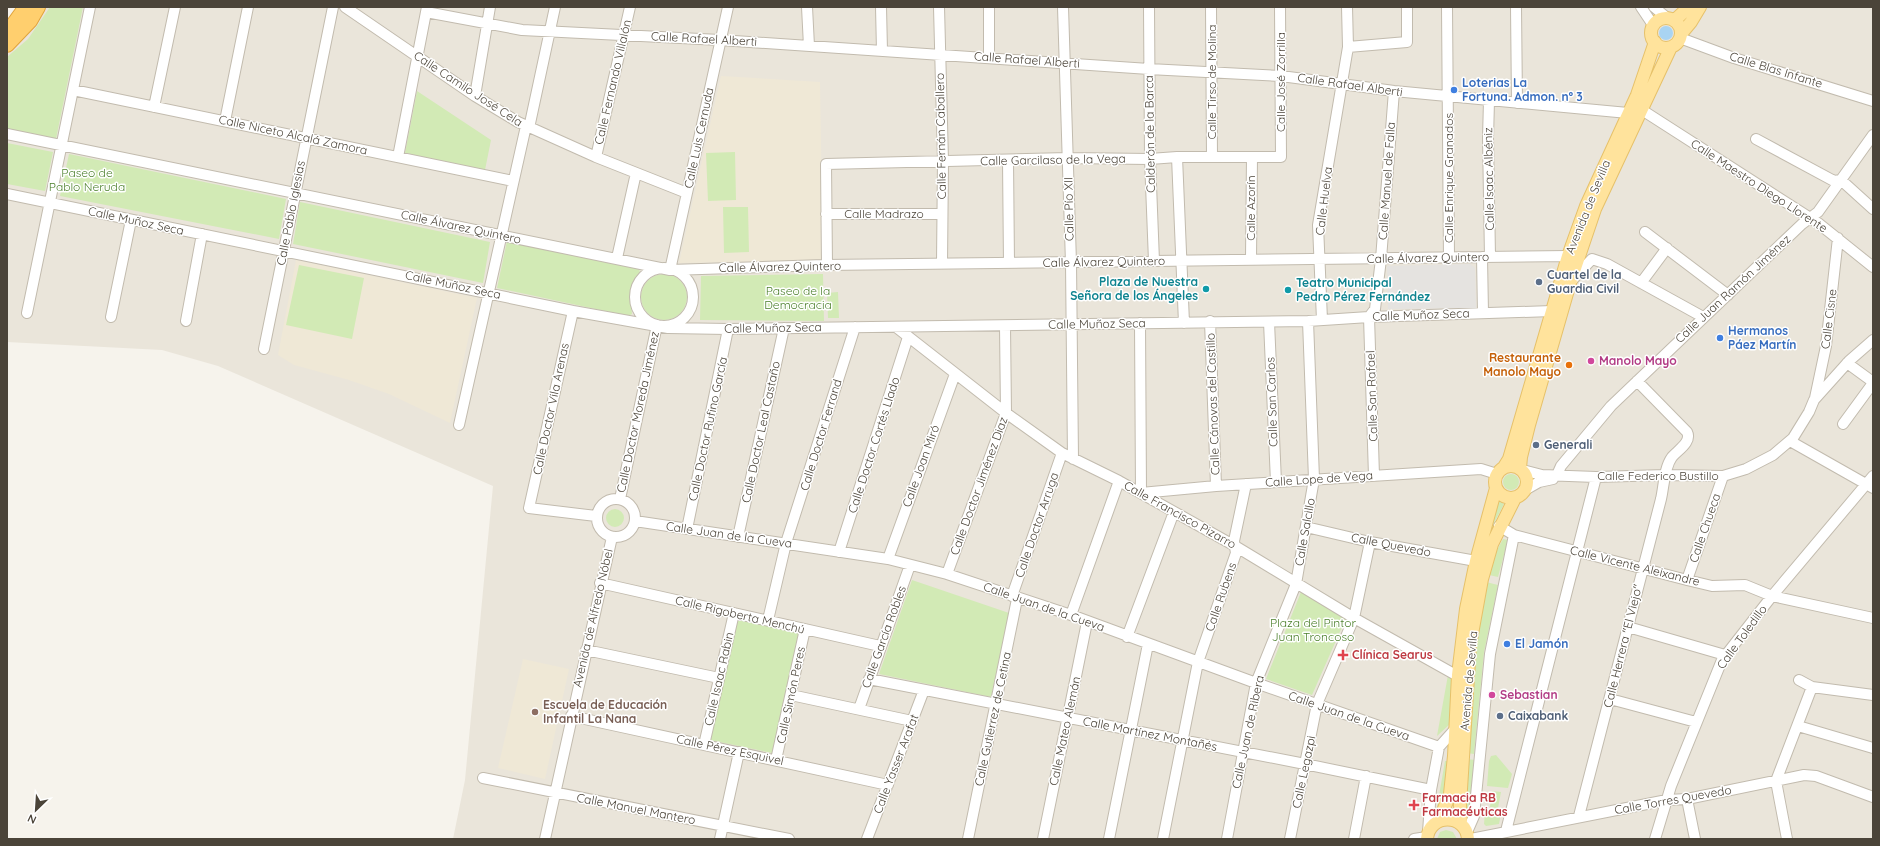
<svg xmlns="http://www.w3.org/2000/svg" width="1880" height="846" font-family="Quicksand,sans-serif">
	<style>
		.residential { fill: #eae5da }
		.education { fill: #efe8d6 }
		.green { fill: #d2eab5 }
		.parking { fill: #e5e3e0 }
		.water { fill: #a9d4f2 }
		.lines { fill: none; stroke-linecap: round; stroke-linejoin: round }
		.minor-casing { stroke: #c2bbae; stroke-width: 12 }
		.major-casing { stroke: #e6c16a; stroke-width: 14 }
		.highway-casing { stroke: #e0a43c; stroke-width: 16 }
		.minor { stroke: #fff; stroke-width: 10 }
		.major { stroke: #ffe39c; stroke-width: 12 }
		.highway { stroke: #ffcf6e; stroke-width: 14 }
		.shop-dot { fill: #3f7fe0; stroke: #fff; stroke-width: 1.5 }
		.service-dot { fill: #5c6f8a; stroke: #fff; stroke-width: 1.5 }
		.culture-dot { fill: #0f9aa8; stroke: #fff; stroke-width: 1.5 }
		.hotel-dot { fill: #d1479c; stroke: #fff; stroke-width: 1.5 }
		.food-dot { fill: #e8710a; stroke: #fff; stroke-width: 1.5 }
		.health-dot { fill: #e0444e; stroke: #fff; stroke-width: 1.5 }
		.education-dot { fill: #8d6e63; stroke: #fff; stroke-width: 1.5 }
		.labels { text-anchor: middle; stroke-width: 3; stroke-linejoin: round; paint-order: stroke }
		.street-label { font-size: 12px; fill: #4b4439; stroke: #fff }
		.shop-label { font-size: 12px; font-weight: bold; fill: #366cbe; stroke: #fff; text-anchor: start }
		.park-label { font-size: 12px; fill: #4a7f2a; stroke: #fff }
		.service-label { font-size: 12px; font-weight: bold; fill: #4e5e75; stroke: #fff; text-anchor: start }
		.culture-label { font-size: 12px; font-weight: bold; fill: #0d838f; stroke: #fff; text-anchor: end }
		.food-label { font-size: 12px; font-weight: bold; fill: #c56008; stroke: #fff; text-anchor: end }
		.hotel-label { font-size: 12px; font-weight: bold; fill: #b23c85; stroke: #fff; text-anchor: start }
		.health-label { font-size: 12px; font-weight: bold; fill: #be3a42; stroke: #fff; text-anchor: start }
		.education-label { font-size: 12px; font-weight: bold; fill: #785e54; stroke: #fff; text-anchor: start }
	</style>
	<rect width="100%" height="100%" fill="#f6f3ec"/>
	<!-- residential -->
	<path class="residential" d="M45 7H1873V839H453L465 780 493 486 218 366 162 350 7 342V55L33 26Z"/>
	<!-- education -->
	<path class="education" d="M721 76 820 82 823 261 679 263Z
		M296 260 477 298 450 423 389 394 349 380 294 365 278 355Z
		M523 659 569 669 545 779 498 768Z"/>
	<!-- green -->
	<path class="green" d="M50 7H83L56 139 7 130V57L28 39Z
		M417 91 491 140 485 170 405 153Z
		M7 143 53 152 45 191 7 184Z
		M735 152 736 200 708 201 706 153Z
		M69 154 286 199 279 239 60 196Z
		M300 202 490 242 483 283 293 244Z
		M723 207H748L749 252 724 253Z
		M507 241 639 268 640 273C625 294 631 292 632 314L628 316 497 288Z
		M299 265 364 278 352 339 286 325Z
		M823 274 824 321 700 320 701 276Z
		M641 297a23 23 0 1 1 46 0a23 23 0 1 1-46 0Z
		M838 292 839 318H828L827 293Z
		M1503 482a8 8 0 1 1 16 0a8 8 0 1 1-16 0Z
		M1498 501 1504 504 1493 525 1479 575Z
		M606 518a9 9 0 1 1 18 0a9 9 0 1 1-18 0Z
		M1503 539 1508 540 1498 577 1489 575 1496 552Z
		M912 580 1009 613 991 697 879 674Z
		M1486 582 1498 585 1484 652 1474 754 1467 753 1475 637Z
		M1301 592 1346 618 1312 695 1266 679Z
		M738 618 799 632 772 753 710 740Z
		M1448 675 1453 679 1451 723 1437 736Z
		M1496 755 1512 774 1508 788 1487 786 1489 761 1491 756Z
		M1467 759 1475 760 1468 818H1466L1465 807Z
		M1445 761H1449L1444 795 1436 813Z
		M1492 791 1501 792 1498 808 1490 807Z
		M1485 812 1501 814 1499 824 1486 826 1484 824Z
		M1446 830 1453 832 1457 839H1437L1440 832Z"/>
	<!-- parking -->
	<path class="parking" d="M1470 264 1475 268 1476 308 1388 309 1387 266Z"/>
	<!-- water -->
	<path class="water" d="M1659 33a7 7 0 1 1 14 0a7 7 0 1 1-14 0Z"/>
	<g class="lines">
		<defs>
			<path id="minor" d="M345 7 475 96 518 122 596 157 687 193
				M807 7 809 46
				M881 7 882 51
				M939 7 943 161 942 264
				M989 7V58
				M1063 7 1071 263 1073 459
				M1149 7 1150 159 1154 261
				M1211 7 1212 157
				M1447 7 1449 258
				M1516 7 1517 103
				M1641 7 1653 25
				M1654 7 1666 17
				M426 12 522 30 720 40 1149 69 1281 76 1394 91 1628 113
				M1680 38 1734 58 1873 101
				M1348 47 1407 42V7
				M73 90 513 181
				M475 96 490 7
				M1489 101 1488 138 1490 257
				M154 107 175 7
				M1642 110 1818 223 1873 267
				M225 121 248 7
				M529 128 555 7
				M7 134 670 270 824 265 1482 257 1568 256 1573 260
				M1756 139 1834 181 1841 180 1873 209
				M398 157 427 7
				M596 157 630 7
				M1177 157 1184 323
				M1008 160 1009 263
				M7 194 573 311 668 328 728 329 1308 321 1369 317 1552 311
				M826 214H942
				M1645 232 1728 295
				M1482 257 1483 313
				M617 258 636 173
				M1251 259 1252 157
				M827 265 826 164 1068 158 1150 159 1177 157H1281L1280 7
				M635 297a29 29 0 1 1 58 0a29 29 0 1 1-58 0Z
				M670 270 728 7
				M1572 280 1592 259 1607 264 1703 317
				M1641 283 1667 248
				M573 311 529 508 596 516
				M27 313 90 7
				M111 317 131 220
				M1322 320 1318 225 1348 47 1347 7
				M186 321 202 234
				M1210 321 1216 486
				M1269 322 1276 482
				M1140 323 1141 493
				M896 327 1006 413 1062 453 1119 481 1235 546 1354 618 1463 679
				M264 349 333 7
				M1847 363 1873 382
				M1815 398 1826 346 1838 238
				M1843 424 1873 383
				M459 425 526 126
				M1790 441 1873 488
				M1522 470 1542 475 1596 477 1666 475 1723 476 1746 469 1773 455 1793 438 1809 412 1814 400 1849 361 1873 340
				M1557 475 1561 466 1611 406 1802 224 1818 212 1873 135
				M1374 476 1369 317 1375 309 1381 259 1394 91
				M1525 490 1539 482 1553 479
				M1141 493 1216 486 1481 469 1497 474
				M597 518a19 19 0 1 1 38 0a19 19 0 1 1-38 0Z
				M620 499 657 325
				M635 521 888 559 947 574 1071 615 1256 683 1439 747
				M1499 526 1514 535 1687 580 1712 586 1745 585 1772 596 1873 618
				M1306 527 1370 542 1476 561
				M687 529 728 329
				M738 537 784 328
				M839 552 908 337
				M888 559 955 374
				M947 574 1006 413 1005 326
				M1687 580 1723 476
				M600 583 880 646
				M1012 596 1062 453
				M1071 615 1119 481
				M768 620 786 543 855 327
				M1628 627 1725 655
				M1127 637 1174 512
				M586 650 719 678
				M869 679 1305 764 1431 790
				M1799 680 1812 687 1873 695
				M791 695 912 721
				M1610 699 1696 722
				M859 709 910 565
				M571 716 888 785
				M1798 726 1873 748
				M704 745 734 613
				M776 760 805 629
				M483 778 789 839
				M1687 799 1695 839
				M1579 816 1661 499C1664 486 1664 468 1672 457 1678 450 1692 442 1687 432L1637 381
				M1506 831 1596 477
				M1428 832 1431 790 1439 747 1456 728
				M1467 832 1474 816 1490 654 1514 535
				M545 839 612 537
				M720 839 739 752
				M867 839 924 690
				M968 839 1017 599
				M1043 839 1087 622
				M1109 839 1148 644
				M1163 839 1198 662 1236 553 1234 541 1246 484
				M1227 839 1256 683 1296 584 1314 479 1308 321
				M1290 839 1317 704 1354 618 1370 542
				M1354 839 1366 776
				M1414 839 1427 837
				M1471 839 1667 800 1687 799 1804 775 1816 776 1873 797
				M1655 839 1671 786 1722 660 1772 596 1873 476
				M1787 839 1776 781 1812 687"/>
			<path id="major" d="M1651 33a15 15 0 1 1 30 0a15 15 0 1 1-30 0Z
				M1675 20 1689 7
				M1681 34 1691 22 1700 7
				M1495 482a16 16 0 1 1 32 0a16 16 0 1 1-32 0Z
				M1504 467 1509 459 1568 256 1586 206 1637 95 1655 42
				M1520 468 1521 457 1529 425 1570 283 1595 209 1671 47
				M1439 821 1450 794 1454 756 1458 675 1466 609 1476 561 1496 488
				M1461 824 1460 805 1470 645 1482 579 1492 544 1515 498
				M1427 839C1429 813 1466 813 1468 839"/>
			<path id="highway" d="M7 33 26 7
				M7 45 30 21 38 7"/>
		</defs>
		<!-- minor casing -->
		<use href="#minor" class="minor-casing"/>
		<!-- major casing -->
		<use href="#major" class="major-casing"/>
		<!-- highway casing -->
		<use href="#highway" class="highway-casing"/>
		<!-- minor -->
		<use href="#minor" class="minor"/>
		<!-- major -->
		<use href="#major" class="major"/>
		<!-- highway -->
		<use href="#highway" class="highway"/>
	</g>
	<!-- markers -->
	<g class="shop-dot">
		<circle cx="1454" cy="90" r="4"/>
		<circle cx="1720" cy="338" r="4"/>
		<circle cx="1507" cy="644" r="4"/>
	</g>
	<g class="service-dot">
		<circle cx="1539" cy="282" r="4"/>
		<circle cx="1536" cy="445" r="4"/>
		<circle cx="1500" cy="716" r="4"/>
	</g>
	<g class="culture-dot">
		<circle cx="1206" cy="289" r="4"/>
		<circle cx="1288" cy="290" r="4"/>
	</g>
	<g class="hotel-dot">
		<circle cx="1591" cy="361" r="4"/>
		<circle cx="1492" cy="695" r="4"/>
	</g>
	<circle class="food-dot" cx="1569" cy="365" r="4"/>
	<g class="health-dot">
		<path d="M1341 649h4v4h4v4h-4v4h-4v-4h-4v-4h4z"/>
		<path d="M1412 799h4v4h4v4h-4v4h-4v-4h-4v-4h4z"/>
	</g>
	<circle class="education-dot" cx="535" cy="712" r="4"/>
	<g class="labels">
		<!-- street labels -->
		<g class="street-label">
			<text transform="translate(704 39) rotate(3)" y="4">Calle Rafael Alberti</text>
			<text transform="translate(1027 60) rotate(4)" y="4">Calle Rafael Alberti</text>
			<text transform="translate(1776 70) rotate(17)" y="4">Calle Blas Infante</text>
			<text transform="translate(613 82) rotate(-77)" y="4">Calle Fernando Villalón</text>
			<text transform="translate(1212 82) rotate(-90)" y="4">Calle Tirso de Molina</text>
			<text transform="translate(1281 82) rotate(-90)" y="4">Calle José Zorrilla</text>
			<text transform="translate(1350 85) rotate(8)" y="4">Calle Rafael Alberti</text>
			<text transform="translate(468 89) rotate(33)" y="4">Calle Camilo José Cela</text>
			<text transform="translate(1150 134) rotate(-91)" y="4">Calderón de la Barca</text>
			<text transform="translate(293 135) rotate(12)" y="4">Calle Niceto Alcalá Zamora</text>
			<text transform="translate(941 136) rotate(-91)" y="4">Calle Fernán Caballero</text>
			<text transform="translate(699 138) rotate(-78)" y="4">Calle Luis Cernuda</text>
			<text transform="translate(1053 160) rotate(-1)" y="4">Calle Garcilaso de la Vega</text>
			<text transform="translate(1449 178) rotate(-90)" y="4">Calle Enrique Granados</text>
			<text transform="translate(1489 179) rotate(-91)" y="4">Calle Isaac Albéniz</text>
			<text transform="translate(1387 181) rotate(-86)" y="4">Calle Manuel de Falla</text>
			<text transform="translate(1759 186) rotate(33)" y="4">Calle Maestro Diego Llorente</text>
			<text transform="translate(1324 201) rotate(-83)" y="4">Calle Huelva</text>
			<text transform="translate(1588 207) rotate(-68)" y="4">Avenida de Sevilla</text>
			<text transform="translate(1251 208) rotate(-90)" y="4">Calle Azorín</text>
			<text transform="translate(1069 209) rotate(-91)" y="4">Calle Pío XII</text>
			<text transform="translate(291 213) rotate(-79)" y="4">Calle Pablo Iglesias</text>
			<text x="884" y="218">Calle Madrazo</text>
			<text transform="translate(136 221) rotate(12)" y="4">Calle Muñoz Seca</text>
			<text transform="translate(461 227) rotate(12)" y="4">Calle Álvarez Quintero</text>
			<text transform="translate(1428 258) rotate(-1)" y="4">Calle Álvarez Quintero</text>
			<text transform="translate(1104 262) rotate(-1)" y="4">Calle Álvarez Quintero</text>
			<text transform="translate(780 267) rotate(-1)" y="4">Calle Álvarez Quintero</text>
			<text transform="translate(453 285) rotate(12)" y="4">Calle Muñoz Seca</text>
			<text transform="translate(1733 289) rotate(-43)" y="4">Calle Juan Ramón Jiménez</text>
			<text transform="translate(1421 315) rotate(-2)" y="4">Calle Muñoz Seca</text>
			<text transform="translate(1829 319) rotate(-83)" y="4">Calle Cisne</text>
			<text transform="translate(1097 324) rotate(-1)" y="4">Calle Muñoz Seca</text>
			<text transform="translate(773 328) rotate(-1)" y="4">Calle Muñoz Seca</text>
			<text transform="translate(1372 396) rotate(-92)" y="4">Calle San Rafael</text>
			<text transform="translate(1272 402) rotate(-92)" y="4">Calle San Carlos</text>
			<text transform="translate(1213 404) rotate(-92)" y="4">Calle Cánovas del Castillo</text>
			<text transform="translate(551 409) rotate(-78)" y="4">Calle Doctor Vila Arenas</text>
			<text transform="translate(638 412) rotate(-78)" y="4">Calle Doctor Moreda Jiménez</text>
			<text transform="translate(708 429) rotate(-78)" y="4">Calle Doctor Rufino García</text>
			<text transform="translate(761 432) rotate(-78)" y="4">Calle Doctor Leal Castaño</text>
			<text transform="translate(821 435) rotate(-73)" y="4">Calle Doctor Ferrand</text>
			<text transform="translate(874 445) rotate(-72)" y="4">Calle Doctor Cortés Llado</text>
			<text transform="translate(921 466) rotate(-70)" y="4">Calle Joan Miró</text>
			<text x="1658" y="480">Calle Federico Bustillo</text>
			<text transform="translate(1319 479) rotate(-4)" y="4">Calle Lope de Vega</text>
			<text transform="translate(979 486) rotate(-70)" y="4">Calle Doctor Jiménez Diaz</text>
			<text transform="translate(1180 515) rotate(29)" y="4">Calle Francisco Pizarro</text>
			<text transform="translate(1037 525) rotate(-71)" y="4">Calle Doctor Arruga</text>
			<text transform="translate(1705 528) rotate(-71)" y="4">Calle Chueca</text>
			<text transform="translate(1305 532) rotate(-80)" y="4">Calle Salcillo</text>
			<text transform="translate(729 535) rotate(8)" y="4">Calle Juan de la Cueva</text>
			<text transform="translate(1391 545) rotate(11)" y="4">Calle Quevedo</text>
			<text transform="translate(1635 566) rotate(14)" y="4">Calle Vicente Aleixandre</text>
			<text transform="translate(1221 597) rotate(-71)" y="4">Calle Rubens</text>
			<text transform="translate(1044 607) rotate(19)" y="4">Calle Juan de la Cueva</text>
			<text transform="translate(740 615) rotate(13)" y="4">Calle Rigoberta Menchú</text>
			<text transform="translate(593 618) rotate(-77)" y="4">Avenida de Alfredo Nóbel</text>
			<text transform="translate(884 637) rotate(-70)" y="4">Calle García Robles</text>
			<text transform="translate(1742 637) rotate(-54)" y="4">Calle Toledillo</text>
			<text transform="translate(1623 646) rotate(-76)" y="4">Calle Herrera "El Viejo"</text>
			<text transform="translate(719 679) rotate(-77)" y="4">Calle Isaac Rabin</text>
			<text transform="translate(1469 681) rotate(-85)" y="4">Avenida de Sevilla</text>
			<text transform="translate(791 695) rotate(-78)" y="4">Calle Simón Peres</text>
			<text transform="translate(1349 716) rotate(19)" y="4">Calle Juan de la Cueva</text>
			<text transform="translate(993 719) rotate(-78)" y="4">Calle Gutierrez de Cetina</text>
			<text transform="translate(1065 731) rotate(-78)" y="4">Calle Mateo Alemán</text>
			<text transform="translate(1248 732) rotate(-78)" y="4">Calle Juan de Ribera</text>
			<text transform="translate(1150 734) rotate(11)" y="4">Calle Martínez Montañés</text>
			<text transform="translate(730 750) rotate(12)" y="4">Calle Pérez Esquivel</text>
			<text transform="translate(896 764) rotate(-69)" y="4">Calle Yasser Arafat</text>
			<text transform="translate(1304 772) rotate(-78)" y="4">Calle Legazpi</text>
			<text transform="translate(1673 800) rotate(-10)" y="4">Calle Torres Quevedo</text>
			<text transform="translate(636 809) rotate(11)" y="4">Calle Manuel Mantero</text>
		</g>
		<!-- shop labels -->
		<g class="shop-label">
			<text x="1462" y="87">Loterias La<tspan x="1462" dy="14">Fortuna. Admon. nº 3</tspan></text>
			<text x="1728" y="335">Hermanos<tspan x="1728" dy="14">Páez Martín</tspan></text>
			<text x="1515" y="648">El Jamón</text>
		</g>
		<!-- park labels -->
		<g class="park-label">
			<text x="87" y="177">Paseo de<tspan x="87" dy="14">Pablo Neruda</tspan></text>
			<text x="798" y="295">Paseo de la<tspan x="798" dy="14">Democracia</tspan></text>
			<text x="1313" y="627">Plaza del Pintor<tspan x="1313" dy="14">Juan Troncoso</tspan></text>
		</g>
		<!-- service labels -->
		<g class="service-label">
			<text x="1547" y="279">Cuartel de la<tspan x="1547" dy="14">Guardia Civil</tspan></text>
			<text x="1544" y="449">Generali</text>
			<text x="1508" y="720">Caixabank</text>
		</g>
		<!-- culture labels -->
		<g class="culture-label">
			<text x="1198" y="286">Plaza de Nuestra<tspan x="1198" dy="14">Señora de los Ángeles</tspan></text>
			<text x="1296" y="287" text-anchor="start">Teatro Municipal<tspan x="1296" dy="14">Pedro Pérez Fernández</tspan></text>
		</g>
		<!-- food labels -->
		<g class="food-label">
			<text x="1561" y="362">Restaurante<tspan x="1561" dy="14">Manolo Mayo</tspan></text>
		</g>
		<!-- hotel labels -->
		<g class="hotel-label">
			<text x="1599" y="365">Manolo Mayo</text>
			<text x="1500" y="699">Sebastian</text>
		</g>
		<!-- health labels -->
		<g class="health-label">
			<text x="1352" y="659">Clínica Searus</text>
			<text x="1422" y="802">Farmacia RB<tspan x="1422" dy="14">Farmacéuticas</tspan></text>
		</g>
		<!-- education labels -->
		<g class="education-label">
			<text x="543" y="709">Escuela de Educación<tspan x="543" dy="14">Infantil La Nana</tspan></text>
		</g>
	</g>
	<!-- border -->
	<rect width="1880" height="846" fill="none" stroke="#4b4439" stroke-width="16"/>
	<!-- north arrow -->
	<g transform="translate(36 810) rotate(205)" stroke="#ffffff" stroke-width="3" paint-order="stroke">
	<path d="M0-3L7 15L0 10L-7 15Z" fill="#4b4439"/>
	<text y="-6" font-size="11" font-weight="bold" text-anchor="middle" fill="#4b4439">N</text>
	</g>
</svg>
